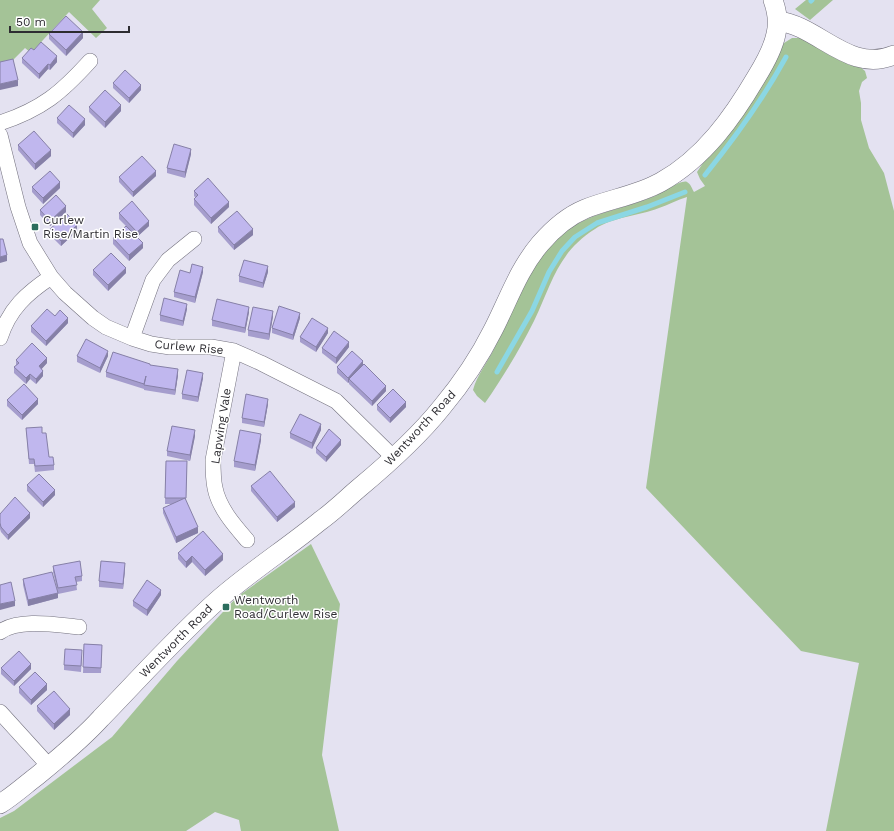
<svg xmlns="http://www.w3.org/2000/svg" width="894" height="831" font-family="'Work Sans',sans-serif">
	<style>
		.green { fill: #a4c397 }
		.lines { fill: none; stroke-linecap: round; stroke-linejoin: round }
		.stream { stroke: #8bd7e4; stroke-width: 5 }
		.minor-casing { stroke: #73717e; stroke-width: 16 }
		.tertiary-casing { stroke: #73717e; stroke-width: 20 }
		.minor { stroke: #fff; stroke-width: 15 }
		.tertiary { stroke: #fff; stroke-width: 19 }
		.wall { fill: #a59dcd }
		.shaded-wall { fill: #8680a7 }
		.building { fill: #c0b7ee; stroke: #8680a7 }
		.poi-dot { fill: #2c6d5d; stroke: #fff; stroke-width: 1.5 }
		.labels { text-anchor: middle; stroke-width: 3; stroke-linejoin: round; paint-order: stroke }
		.poi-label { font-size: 12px; fill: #2d2c31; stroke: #fff; text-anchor: start }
		.street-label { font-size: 12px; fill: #2d2c31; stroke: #fff }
	</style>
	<rect width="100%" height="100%" fill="#e4e2f1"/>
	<!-- green -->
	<path class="green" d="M0 0H100L92 9 107 28 96 38 69 12 31 53 25 48 12 61 0 64Z
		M806 0H833L810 20 795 9Z
		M792 38H800L813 44 824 52 837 59 850 65 859 66 865 71 867 78 862 82 859 91 861 103V120L869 148 884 173 894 211V831H826L859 663 801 651 646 488 687 197C677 200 668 205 659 208 638 216 613 217 595 229 557 253 552 284 534 321 520 349 503 377 485 403L477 396 473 390C477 375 487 363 494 349 514 308 534 249 575 225 600 211 629 207 655 196 662 193 682 179 687 182 691 184 692 189 694 192L705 186 700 179 697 172 703 163 728 134 784 43Z
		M311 544 340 604 322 755 339 831H241L239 820 215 812 186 831H0V818L14 811 112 737 177 661 237 597Z"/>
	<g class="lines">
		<!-- stream -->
		<path class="stream" d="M811 1 812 0
			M705 175C735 138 763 99 786 57
			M497 372 532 311 549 272 562 251 575 237 597 223 647 207 685 192"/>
		<defs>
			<path id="minor" d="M0 123C42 109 61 93 90 61
				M0 135 18 207 30 243 51 277 65 293 93 318 106 327 132 338 151 344 170 347H211L234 351 261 363 336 401 394 458
				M0 338C9 309 27 293 51 277
				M132 338 153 280 168 260 194 239
				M234 351 213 460C213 469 213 479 215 488 219 508 234 525 247 540
				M0 632C19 618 57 625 79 627
				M0 712 49 766"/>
			<path id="tertiary" d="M778 21C819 26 849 74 894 55
				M0 804C13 796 25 785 37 776 59 758 82 739 101 718 140 678 177 636 219 599 251 571 287 548 320 521 334 511 346 499 359 488 389 463 418 437 442 407 462 383 479 358 493 330 508 301 518 270 540 244 552 230 568 216 585 209 610 199 638 195 661 182 704 158 733 117 757 76 765 63 773 49 776 34 779 22 777 11 773 0"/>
		</defs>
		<!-- minor casing -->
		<use href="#minor" class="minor-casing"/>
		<!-- tertiary casing -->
		<use href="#tertiary" class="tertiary-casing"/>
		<!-- minor -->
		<use href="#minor" class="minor"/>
		<!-- tertiary -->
		<use href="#tertiary" class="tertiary"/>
	</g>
	<!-- wall -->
	<path class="wall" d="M49 34 83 38 66 56 49 39Z
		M34 50 57 62 50 70 48 69 39 79 22 63V58Z
		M113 83 141 90 129 103 113 88Z
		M89 107 121 111 105 128 89 112Z
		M57 118 85 125 73 138 57 123Z
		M18 145 51 156 35 170 18 150Z
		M191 154 185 178 167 173V168Z
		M156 176 133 197 119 182V177Z
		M32 187 60 188 43 204 32 192Z
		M194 191 229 207 211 224 194 205V199L196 198 194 196Z
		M40 210 66 212 50 226 40 215Z
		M119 213 149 226 137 237 143 248 129 261 113 244V238L126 226 119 219Z
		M218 227 253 235 234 250 218 232Z
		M50 229 77 231 61 246 50 235Z
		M93 270 126 273 108 291 93 275Z
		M203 272 195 303 174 297V292L190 273Z
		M268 272 263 288 239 282V276Z
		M187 309 183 326 160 321V315Z
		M249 312 245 333 212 326V320Z
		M55 316 68 323 46 346 31 332V326Z
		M273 316 269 340 248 336V330Z
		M300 318 293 340 272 333V328Z
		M328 333 316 352 300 342V337Z
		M349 347 336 364 322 353V348Z
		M77 356H108L100 373 77 362Z
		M16 360 47 363 41 369 43 376 36 384 30 379 26 384 14 373V367L16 366Z
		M363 364 386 391 372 406 349 384V382L348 383 337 373V367Z
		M150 365 178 375 175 395 144 390V387V389L106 377V372Z
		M203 378 198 402 182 399V394Z
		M7 400 38 404 22 420 7 406Z
		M268 404 264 427 242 423V418Z
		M377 405 406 407 390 423 377 410Z
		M26 428 42 433 49 457 54 465V470L35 472 34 464H29Z
		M321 430 312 449 290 438V433Z
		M195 436 190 461 167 456V451Z
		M261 440 255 471 234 467V461Z
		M341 445 326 462 316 453V448Z
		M166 461H187L186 501 198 533 176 543 163 513V508L173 504H165Z
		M27 485 55 495 43 507 27 491Z
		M251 486 295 507 277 522 251 491Z
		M0 514 30 518 8 540 1 532 0 529Z
		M178 553 223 560 205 576 192 562 186 568 178 559Z
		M53 566 82 576V581L76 582 77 590 58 594V598L28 606 23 585V579L57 589 53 572Z
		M125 569 123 589 99 587V581Z
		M161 595 147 616 133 606V601Z
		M84 644 102 645 101 673H83Z
		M82 656 81 672 64 670V665Z
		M1 668 31 669 14 686 1 674Z
		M19 687 47 690 31 705 19 693Z
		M37 706 70 715 54 730 37 711Z"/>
	<!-- shaded-wall -->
	<path class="shaded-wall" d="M83 32V38L66 56V50Z
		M57 56V62L50 70V65Z
		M48 64V69L39 79V74Z
		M18 80V86L0 90V84Z
		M141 85V90L129 103V98Z
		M121 105V111L105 128V122Z
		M85 119V125L73 138V133Z
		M191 149V154L185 178V172Z
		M51 150V156L35 170V164Z
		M156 171V176L133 197V192Z
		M60 182V188L43 204V198Z
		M229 202V207L211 224V218Z
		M66 206V212L50 226V221Z
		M149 221V226L137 237V232Z
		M77 225V231L61 246V241Z
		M253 229V235L234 250V245Z
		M143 243V248L129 261V255Z
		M7 255V261L0 263V257Z
		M268 266V272L263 288V283Z
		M203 267V272L195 303V297Z
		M126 268V273L108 291V285Z
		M187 304V309L183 326V321Z
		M249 307V312L245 333V328Z
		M273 311V316L269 340V334Z
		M300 313V318L293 340V335Z
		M68 318V323L46 346V341Z
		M328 328V333L316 352V347Z
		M349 342V347L336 364V358Z
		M108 351V356L100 373V368Z
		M47 358V363L39 372V366Z
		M363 361V367L349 379V382L348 383V378Z
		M178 369V375L175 395V390Z
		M43 371V376L36 384V379Z
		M203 373V378L198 402V397Z
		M30 374V379L26 384V378Z
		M386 386V391L372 406V401Z
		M38 399V404L22 420V415Z
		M268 399V404L264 427V422Z
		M406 402V407L390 423V418Z
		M321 424V430L312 449V443Z
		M195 430V436L190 461V455Z
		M261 434V440L255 471V465Z
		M341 440V445L326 462V457Z
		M55 490V495L43 507V502Z
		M295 502V507L277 522V517Z
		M30 513V518L8 540V535Z
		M198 527V533L176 543V537Z
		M223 554V560L205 576V570Z
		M192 556V562L186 568V562Z
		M125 563V569L123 589V584Z
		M161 590V595L147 616V610Z
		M58 593V598L28 606V600Z
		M15 601V606L0 610V604Z
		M31 664V669L14 686V681Z
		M47 684V690L31 705V700Z
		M70 709V715L54 730V724Z"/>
	<!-- building -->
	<path class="building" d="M66 16 83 32 66 50 49 34Z
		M41 42 57 56 50 65 48 64 39 74 22 58 31 48 34 50Z
		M13 59 18 80 0 84V62Z
		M125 70 141 85 129 98 113 83Z
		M105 90 121 105 105 122 89 107Z
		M69 105 85 119 73 133 57 118Z
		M34 131 51 150 35 164 18 145Z
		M174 144 191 149 185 172 167 168Z
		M142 156 156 171 133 192 119 177Z
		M50 171 60 182 43 198 32 187Z
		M208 178 229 202 211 218 194 199 198 195 194 191Z
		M56 195 66 206 50 221 40 210Z
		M132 201 149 221 137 232 119 213Z
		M237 211 253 229 234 245 218 227Z
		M67 214 77 225 61 241 50 229Z
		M126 226 143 243 129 255 113 238Z
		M0 239H3L7 255 0 257Z
		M111 253 126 268 108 285 93 270Z
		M244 260 268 266 263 283 239 276Z
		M192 264 203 267 195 297 174 292 180 270 190 273Z
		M164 298 187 304 183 321 160 315Z
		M217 299 249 307 245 328 212 320Z
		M279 306 300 313 293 335 272 328Z
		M253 307 273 311 269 334 248 330Z
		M47 309 55 316 60 310 68 318 46 341 31 326Z
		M312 318 328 328 316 347 300 337Z
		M334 331 349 342 336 358 322 348Z
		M86 339 108 351 100 368 77 356Z
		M32 343 47 358 39 366 43 371 36 379 30 374 26 378 14 367 19 363 16 360Z
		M352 351 363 361 348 378 337 367Z
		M113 352 150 364V365L178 369 175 390 144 385 146 376 144 384 106 372Z
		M364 364 386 386 372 401 349 379Z
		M187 370 203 373 198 397 182 394Z
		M24 384 38 399 22 415 7 400Z
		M393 389 406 402 390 418 377 405Z
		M246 394 268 399 264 422 242 418Z
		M300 414 321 424 312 443 290 433Z
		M172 426 195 430 190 455 167 451Z
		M42 427V433H46L49 457H53L54 465 35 466 34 459H29L26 428Z
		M329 429 341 440 326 457 316 448Z
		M240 430 261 434 255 465 234 461Z
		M166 461H187L186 498H165Z
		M270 471 295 502 277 517 251 486Z
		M39 474 55 490 43 502 27 485Z
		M15 497 30 513 8 535 1 527 0 523V514Z
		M185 498 198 527 176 537 163 508Z
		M203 531 223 554 205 570 192 556 186 562 178 553Z
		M80 561 82 576 75 577 77 585 58 588 53 566Z
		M101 561 125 563 123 584 99 581Z
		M52 572 58 593 28 600 23 579Z
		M147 580 161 590 147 610 133 601Z
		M11 582 15 601 0 604V585Z
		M84 644 102 645 101 668 83 667Z
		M65 649 82 650 81 666 64 665Z
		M19 651 31 664 14 681 1 668Z
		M35 672 47 684 31 700 19 687Z
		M54 691 70 709 54 724 37 706Z"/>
	<!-- markers -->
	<g class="poi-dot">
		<rect x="31" y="223" width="8" height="8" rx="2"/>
		<rect x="222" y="603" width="8" height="8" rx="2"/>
	</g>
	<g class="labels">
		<!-- poi labels -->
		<g class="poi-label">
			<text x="43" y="224">Curlew<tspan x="43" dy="14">Rise/Martin Rise</tspan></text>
			<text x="234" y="604">Wentworth<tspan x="234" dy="14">Road/Curlew Rise</tspan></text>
		</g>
		<!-- street labels -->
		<g class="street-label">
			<text transform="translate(189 347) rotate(5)" y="4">Curlew Rise</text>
			<text transform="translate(221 426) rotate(-81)" y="4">Lapwing Vale</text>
			<text transform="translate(420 428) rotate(-47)" y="4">Wentworth Road</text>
			<text transform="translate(176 641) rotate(-45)" y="4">Wentworth Road</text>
		</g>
	</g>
	<!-- scale -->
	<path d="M10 26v6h119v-6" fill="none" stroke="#2d2c31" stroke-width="2"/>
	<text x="16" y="26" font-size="12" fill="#2d2c31" stroke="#ffffff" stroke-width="3" paint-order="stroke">50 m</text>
</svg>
